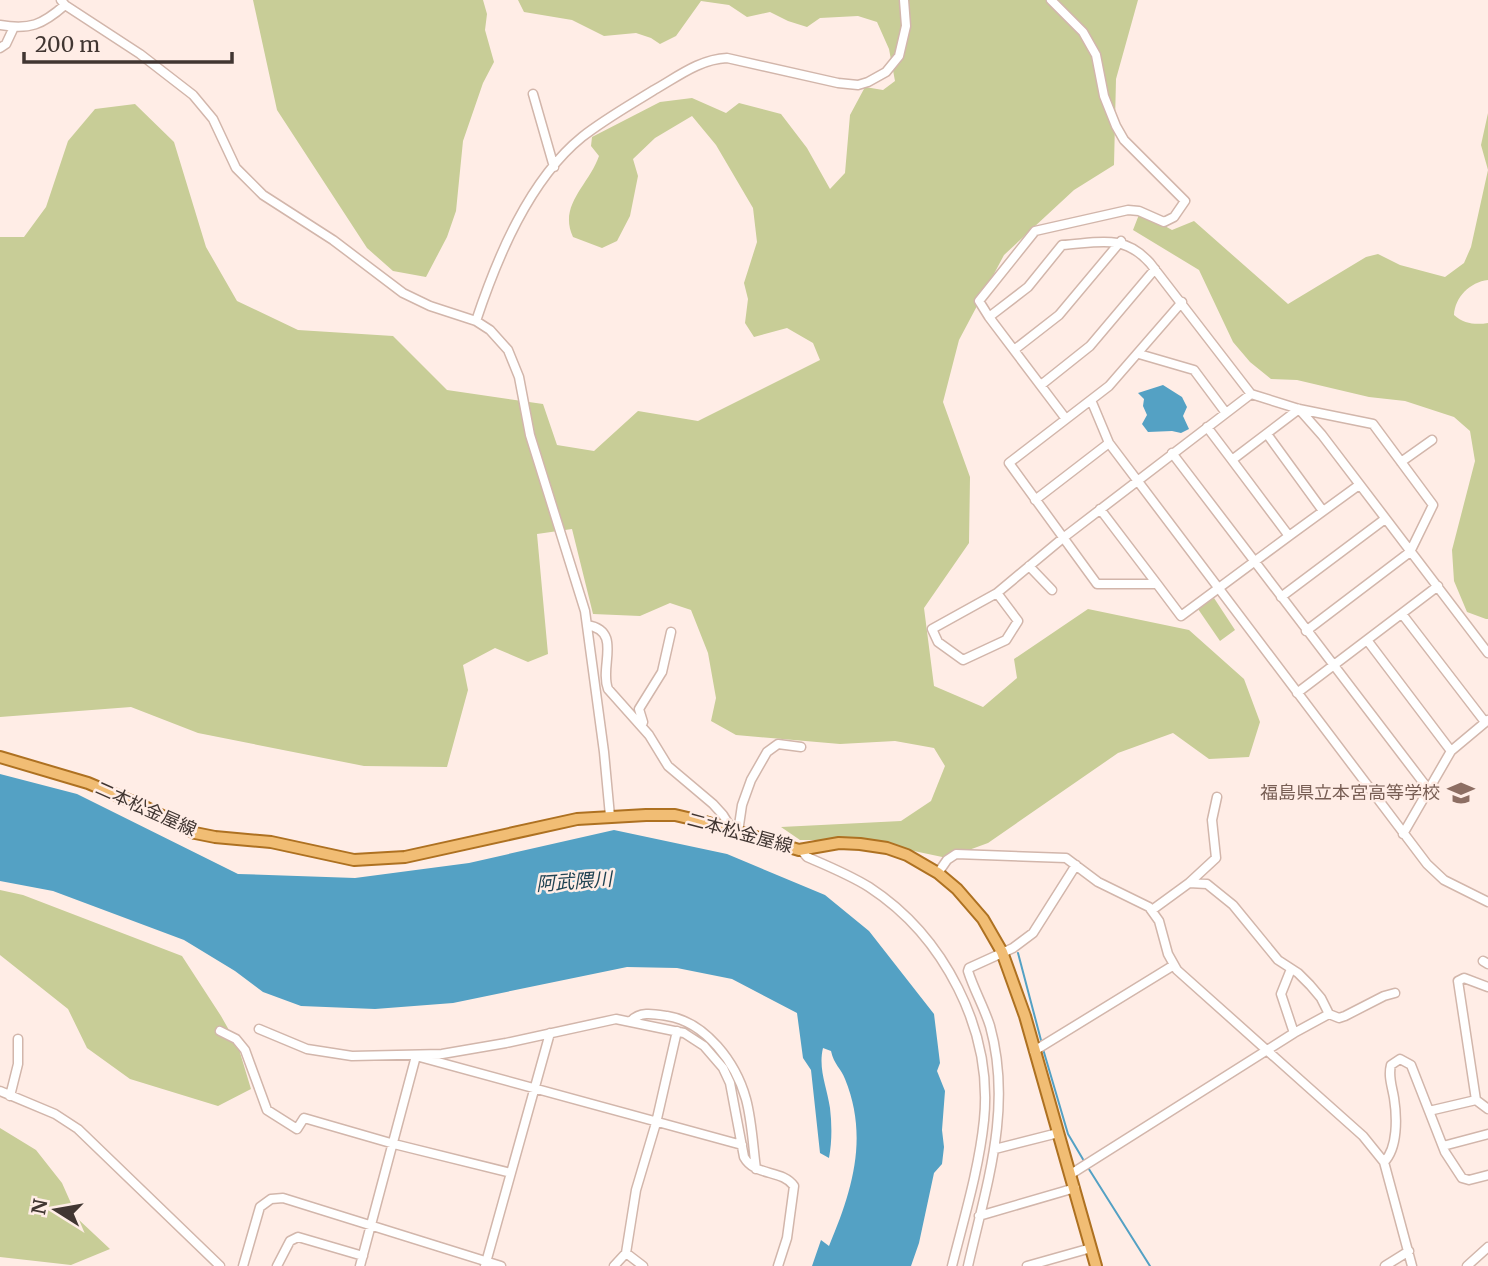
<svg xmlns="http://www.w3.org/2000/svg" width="1488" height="1266" font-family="Merriweather,'Noto Sans JP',serif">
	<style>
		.green { fill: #c8cd97 }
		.water { fill: #54a1c4 }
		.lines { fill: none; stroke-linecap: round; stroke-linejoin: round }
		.stream { stroke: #54a1c4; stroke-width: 2 }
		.minor-casing { stroke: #d2b6ab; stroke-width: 11 }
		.major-casing { stroke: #ae7121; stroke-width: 14 }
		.minor { stroke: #fff; stroke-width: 8 }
		.major { stroke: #f1bd74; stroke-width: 10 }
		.labels { text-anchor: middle; stroke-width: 5; stroke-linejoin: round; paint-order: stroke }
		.education-label { font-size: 18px; fill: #785e54; stroke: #ffede6; text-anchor: end }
		.street-label { font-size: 18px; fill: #413632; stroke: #ffede6 }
		.water-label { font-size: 19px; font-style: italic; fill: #1f4252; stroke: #ffede6 }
	</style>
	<rect width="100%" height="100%" fill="#ffede6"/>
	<!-- green -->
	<path class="green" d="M253 0H483L487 14 485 30 494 62 483 83 463 141 456 211 447 237 426 277 393 271 367 248 277 110Z
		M518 0H1138L1116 79 1114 165 1074 190 1004 255 959 340 943 402 970 477 969 543 924 608 934 686 983 707 1017 678 1014 659 1088 609 1189 630 1244 679 1260 722 1249 757 1209 759 1173 733 1118 753 988 843 947 858 862 840H800L781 827 901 821 931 801 945 766 934 748 895 741 840 744 736 735 711 721 716 698 708 653 691 610 670 603 640 616 593 614 572 529 537 534 548 654 528 662 495 648 463 665 468 690 447 767 364 766 198 733 131 707 0 717V237H24L46 207 68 141 95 109 135 104 174 142 206 247 237 301 298 330 393 336 447 390 543 404 557 445 594 451 638 411 698 421 820 360 813 343 787 328 754 337 745 323 748 299 744 283 757 242 753 208 716 145 692 116 655 138 633 159 638 176 630 216 617 241 602 248 573 237C558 205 589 185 599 156L591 146 592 137 660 102 692 98 726 113 739 103 781 114 807 148 830 189 845 173 850 115 865 87 883 90 895 81 889 49 877 22 858 16 820 18 807 27 788 21 770 12 747 17 729 5 701 1 676 36 660 44 651 38 636 33 604 36 572 20 524 12Z
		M1488 113V280C1470 282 1455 297 1454 315 1464 324 1476 325 1488 323V619H1486L1467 612 1454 581 1452 550 1475 461 1470 431 1454 417 1405 401 1369 397 1297 380 1271 379 1250 362 1233 342 1199 270 1133 230 1140 212 1172 230 1194 221 1288 304 1366 257 1378 254 1400 265 1445 277 1464 263 1471 247 1488 170 1481 145Z
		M1214 598 1235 630 1220 641 1198 609Z
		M0 890 23 895 182 956 221 1016 238 1046 251 1089 218 1106 130 1079 87 1048 68 1009 0 955Z
		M0 1128 36 1150 62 1183 78 1219 110 1249 71 1265 0 1257Z"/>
	<!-- water -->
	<path class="water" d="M1163 385 1182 397 1187 407 1183 416 1189 429 1181 433 1172 431 1148 432 1142 424 1147 415 1143 406 1144 399 1138 393Z
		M0 774 77 794 238 874 355 878 469 863 614 830 727 854 825 895 869 931 934 1014 940 1063 937 1071 945 1091 942 1130 944 1147 942 1164 934 1173 919 1243 911 1266H812L821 1240 829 1246C852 1191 869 1138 845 1079 841 1068 834 1065 831 1051L823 1048C818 1069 827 1087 830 1108 832 1125 832 1142 829 1158L820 1153 811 1070 803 1058 797 1013 732 979 677 968 627 967 453 1003 375 1009 301 1006 263 992 235 971 184 940 53 891 0 881Z"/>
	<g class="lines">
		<!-- stream -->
		<path class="stream" d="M1018 953 1042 1044
			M1043 1049 1068 1134 1084 1161
			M1087 1166 1150 1266"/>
		<defs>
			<path id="minor" d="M61 0 65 5 140 54 193 95 213 119 236 168 263 195 333 240 403 293 430 306 476 321 490 330 508 350 519 377 530 435 585 611 604 752 610 816
				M0 25C30 30 42 25 65 5
				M0 48 6 44 14 27
				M533 94 554 167
				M1182 302 1109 386 1009 463 1097 584H1157L1181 616 1289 536 1232 460 1299 409
				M989 317 979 301 1035 231 1128 210 1139 211 1164 222 1174 217 1185 201 1124 140 1116 126 1104 96 1096 55 1083 32 1051 0
				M476 321C497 258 529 180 582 137 605 119 630 105 654 90 677 77 700 59 727 58L838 83 858 85 868 82 886 72 899 56 906 26 904 0
				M1014 350 1059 315 1121 241
				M1139 354 1194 370 1226 413
				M1041 385 1090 346 1155 269
				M1091 400 1109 443 1427 864 1444 880 1488 902
				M1299 409 1322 435 1488 653
				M1066 419 989 317 1028 287 1062 245C1098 243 1123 233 1150 263L1251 394 1299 409 1373 424 1433 505 1410 552 1306 631
				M1207 427 1232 460
				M1267 434 1323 511
				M1172 453 1429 790
				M1401 462 1432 440
				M1035 500 1109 443
				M1100 509 1157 584
				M1289 536 1359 485
				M1029 566 1052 590
				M997 593 1018 621 1006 640 963 660 938 642 932 629 997 593 1063 538 1251 394
				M1281 597 1385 519
				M1402 614 1485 722
				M587 625C623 631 599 666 608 689L649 735 668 766 713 804 723 815 733 831
				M1367 640 1451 751
				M1297 693 1438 586
				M643 722 639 709 662 672 671 632
				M738 832 742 805 751 780 767 752 778 744 801 747
				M1403 834 1451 751 1488 720
				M801 850 807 857C828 866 850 875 869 887 944 936 993 1030 984 1120 979 1169 964 1218 952 1266
				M938 873 947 860 956 854 1066 858 1098 882 1149 907 1159 921 1168 954 1177 970 1363 1136 1384 1162 1412 1266
				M1189 883 1216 858 1212 820 1217 797
				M1483 961 1488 964
				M1291 969 1281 994 1294 1033
				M1488 987 1464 978 1458 981 1476 1100 1488 1109
				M1329 1014 1339 1018 1345 1016 1384 996 1395 993
				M631 1021C640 1011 654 1014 667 1016 706 1022 736 1063 746 1099 752 1121 753 1147 756 1169
				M259 1029 307 1049 352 1056 442 1054 506 1043 616 1019 684 1033 704 1046 723 1068 730 1083 744 1157C755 1177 782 1169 794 1186L787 1238 778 1266
				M220 1031 236 1039 245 1050 267 1110 297 1129 304 1118 394 1144 511 1173
				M1034 1051 1174 965
				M0 1091 55 1114 78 1129 220 1266
				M10 1096 18 1064V1039
				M1429 1111 1476 1100
				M1443 1146 1488 1134
				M995 1149 1058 1133
				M1384 1162C1398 1148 1397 1117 1394 1098 1392 1086 1388 1076 1391 1065L1400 1059 1411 1065 1445 1152 1462 1178 1469 1180 1488 1175
				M1071 1174 1294 1033 1329 1014 1321 998 1310 985 1298 973 1278 960 1233 905 1207 884 1189 883 1152 910
				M979 1216 1075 1188
				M626 1253 636 1190 656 1123 677 1031
				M243 1266 260 1207 271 1199 283 1198 501 1266
				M277 1266 290 1241 298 1237 363 1256
				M360 1266 416 1056 742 1145
				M485 1266 550 1033
				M614 1266 626 1253 643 1266
				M968 1266C986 1186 1013 1109 990 1026 984 1007 974 990 968 971L969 968 1013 948 1033 933 1076 865
				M1027 1266 1091 1248
				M1385 1266 1409 1251
				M1467 1266 1488 1247"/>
			<path id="major" d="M0 757 88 783 147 808 195 833 215 837 271 842 354 860 405 857 577 819 646 815H675L705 822 799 850 839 843 860 844 887 848 907 855 938 873 957 889 983 919 1002 952 1025 1016 1096 1266"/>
		</defs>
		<!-- minor casing -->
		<use href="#minor" class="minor-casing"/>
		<!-- major casing -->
		<use href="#major" class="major-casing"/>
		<!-- minor -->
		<use href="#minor" class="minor"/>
		<!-- major -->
		<use href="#major" class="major"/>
	</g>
	<!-- icons -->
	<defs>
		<symbol id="school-bare" viewBox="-9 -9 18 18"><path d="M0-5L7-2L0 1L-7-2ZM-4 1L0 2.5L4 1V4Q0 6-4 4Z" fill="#8d6e63" stroke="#ffede6" stroke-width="2.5" paint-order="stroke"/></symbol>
	</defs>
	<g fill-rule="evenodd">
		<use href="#school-bare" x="1442" y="774" width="38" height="38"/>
	</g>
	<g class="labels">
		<!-- education labels -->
		<g class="education-label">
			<text x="1440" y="799">福島県立本宮高等学校</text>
		</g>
		<!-- street labels -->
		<g class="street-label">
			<text transform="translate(146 809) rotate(24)" y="6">二本松金屋線</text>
			<text transform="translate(740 833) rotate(15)" y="6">二本松金屋線</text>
		</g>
		<!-- water labels -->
		<g class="water-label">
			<text transform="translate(574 881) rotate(-4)" y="7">阿武隈川</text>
		</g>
	</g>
	<!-- north arrow -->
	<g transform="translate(56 1210) rotate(281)" stroke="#ffede6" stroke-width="5" paint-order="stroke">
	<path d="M0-5L12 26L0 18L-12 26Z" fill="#413632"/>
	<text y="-10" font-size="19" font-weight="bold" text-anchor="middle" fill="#413632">N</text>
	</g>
	<!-- scale -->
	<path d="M24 52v10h208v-10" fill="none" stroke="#413632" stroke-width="3.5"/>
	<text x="35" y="52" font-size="21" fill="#413632" stroke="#ffede6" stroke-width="5" paint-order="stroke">200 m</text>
</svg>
